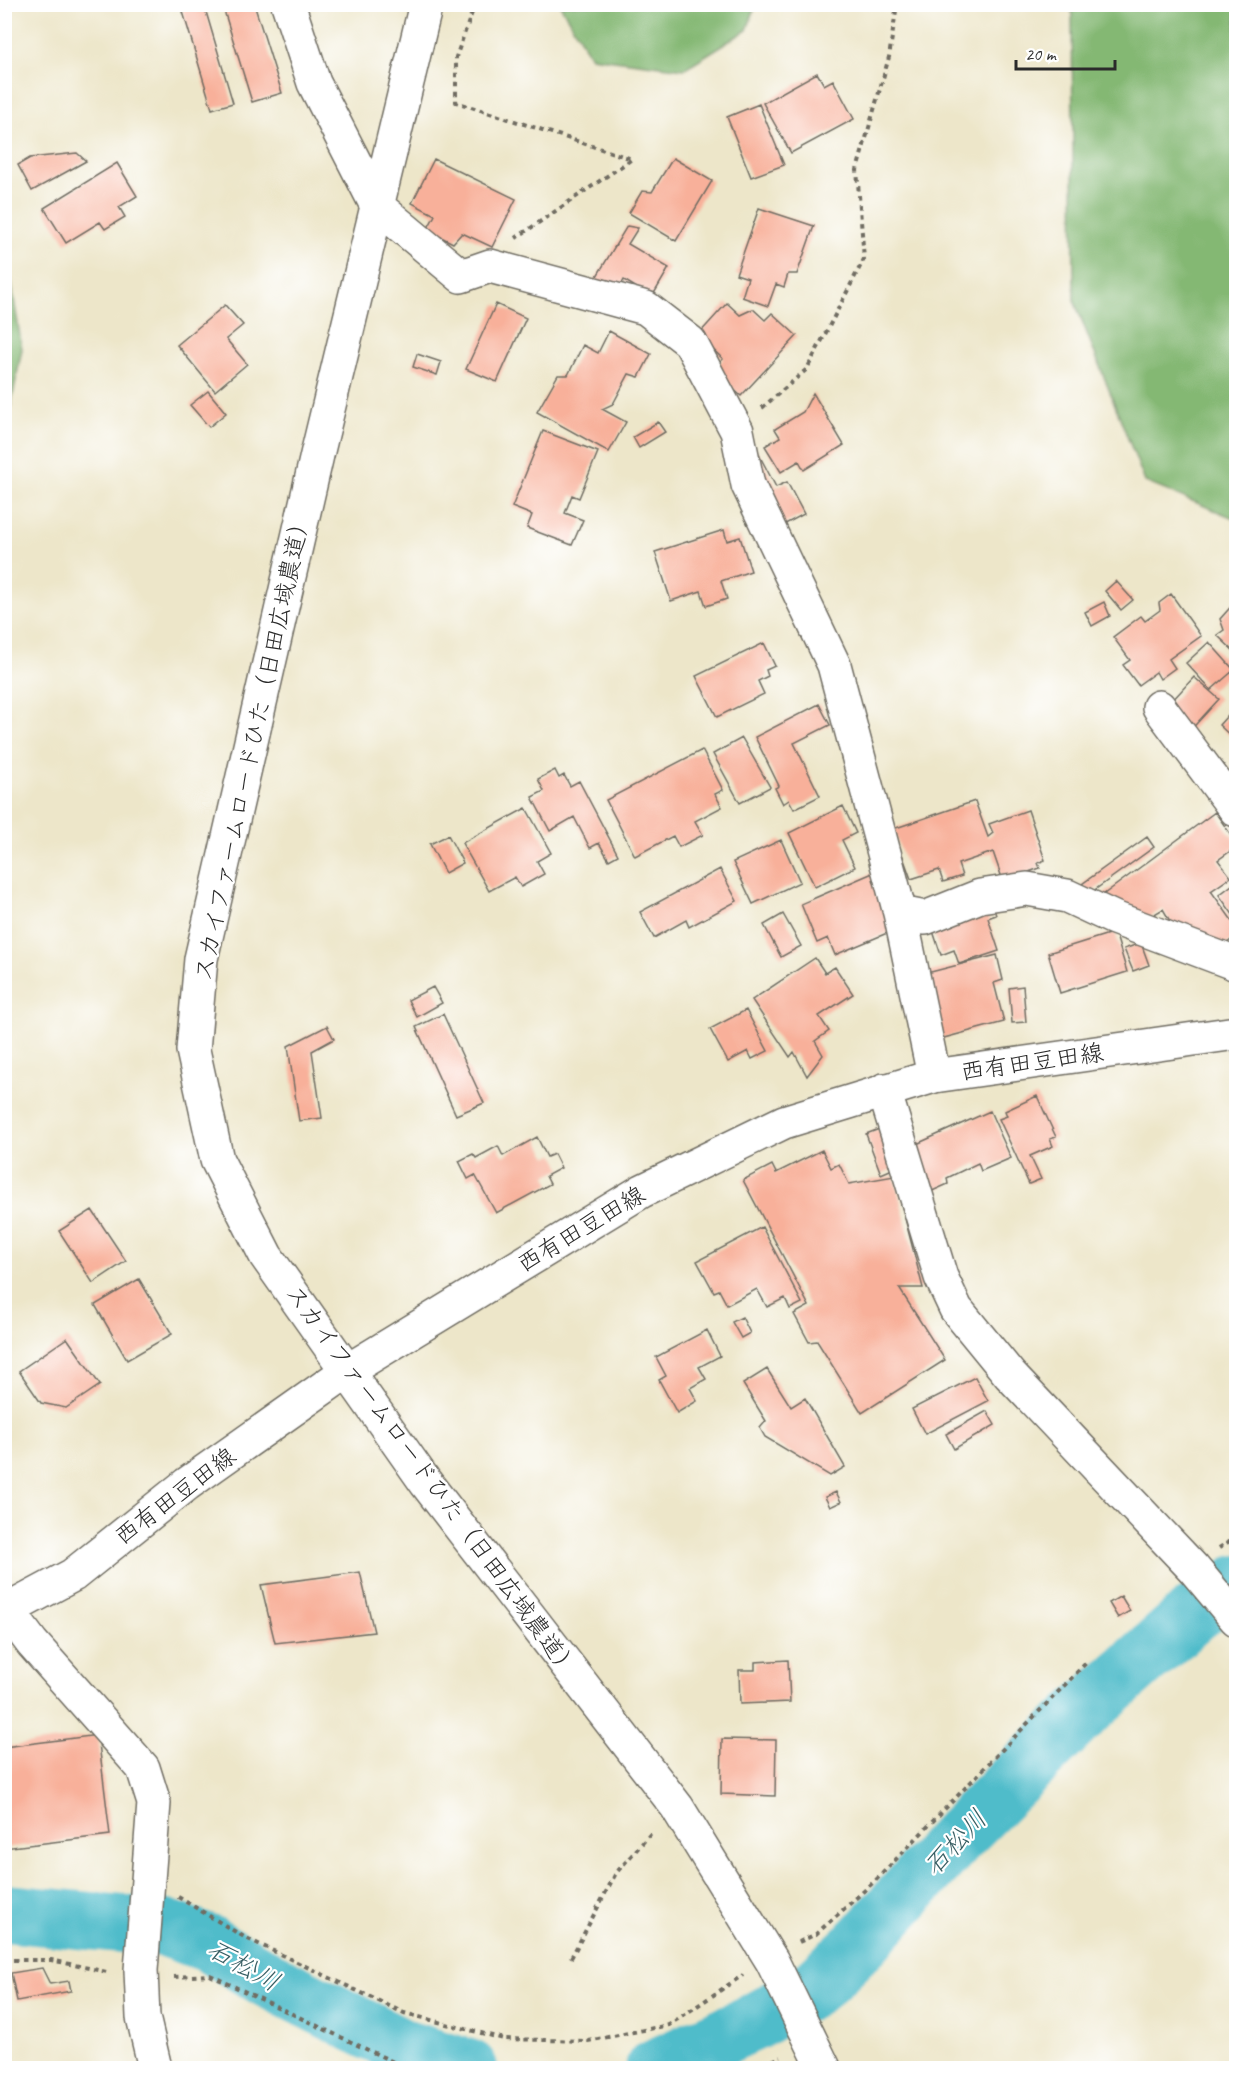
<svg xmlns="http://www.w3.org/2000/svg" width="1241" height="2073" font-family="Caveat,'Klee One',sans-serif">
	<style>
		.forest { fill: #84b873; stroke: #58724f; stroke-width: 1.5 }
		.water { fill: #50bcca; stroke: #3e747a; stroke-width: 1.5 }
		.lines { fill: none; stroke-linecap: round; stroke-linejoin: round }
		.river { stroke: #50bcca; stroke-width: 58 }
		.building { fill: #f8b09a }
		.minor-casing { stroke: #6f6c62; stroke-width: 36 }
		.major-casing { stroke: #6f6c62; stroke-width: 36 }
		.path { stroke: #6f6c62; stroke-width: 4; stroke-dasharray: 4.5 4.5; stroke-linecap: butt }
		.minor { stroke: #fff; stroke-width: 33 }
		.major { stroke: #fff; stroke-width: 33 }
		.labels { text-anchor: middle; stroke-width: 4.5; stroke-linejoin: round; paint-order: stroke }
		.street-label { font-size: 24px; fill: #2b2b2b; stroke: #fff }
		.water-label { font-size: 26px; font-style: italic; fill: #385e63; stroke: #fff }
	</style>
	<rect width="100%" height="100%" fill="#fff"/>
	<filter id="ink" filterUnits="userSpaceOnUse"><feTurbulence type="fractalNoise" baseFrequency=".0167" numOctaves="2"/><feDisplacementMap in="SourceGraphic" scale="12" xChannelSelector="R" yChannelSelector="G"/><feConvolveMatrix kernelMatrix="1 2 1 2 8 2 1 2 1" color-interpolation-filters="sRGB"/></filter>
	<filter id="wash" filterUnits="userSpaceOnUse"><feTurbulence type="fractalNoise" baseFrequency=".008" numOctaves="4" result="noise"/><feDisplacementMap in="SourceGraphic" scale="24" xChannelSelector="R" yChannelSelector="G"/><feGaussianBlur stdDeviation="1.35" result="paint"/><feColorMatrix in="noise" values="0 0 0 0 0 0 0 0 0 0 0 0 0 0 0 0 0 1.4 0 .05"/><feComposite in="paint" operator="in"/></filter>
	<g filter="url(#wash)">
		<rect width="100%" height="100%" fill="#ede6c9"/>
		<!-- forest -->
		<path class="forest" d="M560 5H756L747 30 684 69 591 57Z
			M1072 5H1236V519L1145 482 1074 300Z
			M5 243 22 349 5 436H4Z"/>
		<!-- water -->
		<path class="water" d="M5 1899 135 1908 130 1950 5 1936Z"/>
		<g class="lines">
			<!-- river -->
			<path class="river" d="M4 1913 166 1928 209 1944 267 1979 405 2049 469 2068
				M654 2068 754 2022 817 1985 863 1941 961 1833 1082 1713 1194 1614 1236 1584"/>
		</g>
		<g id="blocks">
			<!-- building -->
			<path class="building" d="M222 4H254L282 93 252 102Z
				M181 5H204L233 103 212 109Z
				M817 73 824 85 833 80 854 119 791 153 763 103Z
				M759 104 784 165 751 177 727 117Z
				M77 153 86 161 32 191 18 165 30 158Z
				M673 158 712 181 676 241 629 213 642 191 652 192Z
				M434 159 516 199 492 247 462 233 453 243 427 230 435 215 412 203Z
				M117 163 137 196 119 207 125 217 105 229 100 222 66 243 44 208Z
				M759 208 814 226 797 274H788L784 287 776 284 768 306 742 297 748 278 736 274Z
				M627 226 638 228 628 244 669 268 652 297 624 280 616 294 594 281Z
				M727 303 740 315 753 309 765 320 772 313 797 336 741 396 713 370 723 359 698 335Z
				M496 304 526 318 497 382 466 369Z
				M225 305 243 325 226 339 247 364 215 391 177 345Z
				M609 331 651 354 639 377 629 374 613 404 602 409 626 422 609 452 537 412 558 375H568L583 345 598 353Z
				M417 354 441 362 437 375 413 367Z
				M208 391 226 413 209 427 190 405Z
				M813 393 844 445 804 470 799 461 781 472 765 446 780 437 775 429 803 412Z
				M658 422 665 432 639 448 633 437Z
				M543 431 598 452 579 498 572 495 565 513 583 520 572 545 527 528 532 515 512 507Z
				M756 449 776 487 787 482 804 514 778 528 757 489Z
				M724 530 727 541 740 537 751 571 721 581 727 599 706 606 701 591 671 601 655 552Z
				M1116 581 1133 600 1121 610 1105 591Z
				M1171 594 1201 636 1169 659 1175 668 1160 679 1156 672 1138 685 1123 665 1130 660 1113 637 1141 616 1145 621 1160 610 1159 603Z
				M1236 601V653L1217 635 1224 630 1220 619Z
				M1104 602 1110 616 1092 626 1085 612Z
				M1209 642 1234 670 1211 690 1186 663Z
				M764 643 775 666 766 670 768 676 758 681 764 694 717 717 696 676Z
				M1194 677 1219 699 1186 735 1169 704Z
				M819 704 830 725 794 743 820 796 794 809 789 800 783 804 775 788 779 786 755 737Z
				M1236 706V741L1219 725Z
				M742 738 770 787 740 803 713 754Z
				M702 750 723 790 715 794 722 807 695 821 703 835 679 847 673 836 635 856 606 800Z
				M555 770 559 778 564 775 570 786 579 781 618 855 609 860 599 843 590 848 574 817 550 831 532 797 544 791 538 779Z
				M975 801 988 837 993 833 989 824 1028 810 1045 860 1038 863 1040 868 1003 881 993 852 958 864 962 876 943 882 939 870 911 879 893 829Z
				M843 806 856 833 842 840 855 867 815 887 789 833Z
				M526 808 551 853 537 861 544 874 521 887 515 877 489 891 462 843Z
				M1215 812 1236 842V847L1218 860 1231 877 1211 891 1236 926V936L1221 948 1174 928 1163 909 1148 918 1100 897Z
				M448 835 463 863 445 873 430 844Z
				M1147 837 1154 847 1089 894 1082 884Z
				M781 840 800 882 753 904 733 862Z
				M720 869 737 901 689 927 686 920 654 938 640 912Z
				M875 872 899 928 835 955 828 938 817 943 801 904Z
				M1236 882V919L1219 895Z
				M993 907 996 915 988 918 999 951 959 964 954 950 941 955 932 928Z
				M783 914 801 946 781 957 764 925Z
				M1115 932 1127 972 1060 993 1048 953Z
				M1141 943 1149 965 1133 971 1124 949Z
				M997 955 1003 980 994 983 1004 1022 940 1039 923 974Z
				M815 958 825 973 835 967 853 994 819 1016 829 1031 815 1041 823 1055 807 1076 794 1052 790 1057 752 1000Z
				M1023 986 1026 1022 1012 1023 1009 988Z
				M433 987 442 1003 417 1017 408 1000Z
				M746 1010 768 1051 752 1059 748 1051 728 1062 710 1029Z
				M443 1014 484 1103 456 1115 416 1027Z
				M327 1026 334 1039 312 1051 322 1118 299 1121 288 1046Z
				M1037 1096 1056 1137 1050 1139 1053 1146 1030 1156 1041 1179 1029 1184 999 1119 1007 1116 1005 1111Z
				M990 1111 1011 1158 981 1171 978 1163 947 1178 948 1184 930 1192 910 1147Z
				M882 1128 897 1167 881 1174 866 1134Z
				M537 1137 547 1157 554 1154 561 1168 546 1176 550 1184 496 1213 475 1175 468 1179 459 1161 473 1154 476 1158 498 1146 503 1156Z
				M822 1150 831 1168 839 1164 849 1184 894 1176 923 1288H899L945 1360 862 1413 817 1341 809 1342 794 1314 809 1306 743 1180 772 1165 776 1173Z
				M92 1210 126 1261 93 1283 59 1231Z
				M762 1227 802 1303 790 1309 785 1298 767 1307 757 1289 727 1305 719 1290 714 1292 697 1261Z
				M139 1279 172 1334 127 1360 95 1305Z
				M742 1317 750 1333 741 1338 732 1322Z
				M707 1330 720 1356 699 1367 706 1379 690 1388 697 1401 677 1413 659 1380 666 1376 656 1357Z
				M67 1338 100 1385 66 1408 41 1403 19 1371Z
				M767 1369 791 1407 805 1398 845 1467 830 1476 765 1437 760 1428 766 1421 743 1384Z
				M975 1377 988 1401 925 1434 912 1409Z
				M987 1411 995 1425 954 1449 946 1434Z
				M836 1492 841 1502 830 1507 825 1497Z
				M360 1572 374 1632 275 1643 261 1585Z
				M1121 1596 1130 1611 1118 1618 1109 1603Z
				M788 1660 790 1702 740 1704 739 1670H755V1662Z
				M98 1735 110 1835 4 1848V1747Z
				M722 1739 776 1740 775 1796 721 1794Z
				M42 1968 50 1984 69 1981 71 1991 17 2001 11 1973Z"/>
		</g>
	</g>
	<g filter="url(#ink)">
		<use href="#blocks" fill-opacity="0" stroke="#6f6c62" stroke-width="1.5"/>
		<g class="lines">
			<defs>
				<path id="minor" d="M288 4 314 83 377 206 461 276 490 266 646 308 690 342 737 431 748 485 834 665 900 913 934 1076
					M426 4 317 455 201 959 193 1050 217 1160 266 1256 426 1483 677 1807 772 1961 824 2068
					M1159 707 1236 810
					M900 913 925 918 980 896 1027 889 1067 896 1114 918 1236 964
					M884 1090 941 1277 956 1309 1010 1375 1194 1569 1236 1619
					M8 1611 32 1643 143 1768 154 1803 141 1970 143 2017 155 2068"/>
				<path id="major" d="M4 1612 73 1575 187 1484 347 1371 642 1191 784 1122 934 1076 1236 1033"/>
			</defs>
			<!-- minor casing -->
			<use href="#minor" class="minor-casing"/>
			<!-- major casing -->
			<use href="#major" class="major-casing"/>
			<!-- path -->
			<path class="path" d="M475 4 456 57V102L632 159 516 238
				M762 408 807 369 864 259 857 170 889 57 897 4
				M1219 1548 1236 1537
				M178 1897 244 1937 404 2013 504 2039 588 2041 669 2025 743 1975
				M799 1942 816 1934 876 1880 1087 1662
				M571 1958 616 1873 653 1831
				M4 1960H51L107 1972
				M174 1977 210 1975 406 2068
				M756 2068 781 2057"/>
			<!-- minor -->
			<use href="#minor" class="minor"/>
			<!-- major -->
			<use href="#major" class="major"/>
		</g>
	</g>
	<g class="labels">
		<!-- street labels -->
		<g class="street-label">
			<text transform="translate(252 746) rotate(-78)" y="8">スカイファームロードひた（日田広域農道）</text>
			<text transform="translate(1032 1062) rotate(-8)" y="8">西有田豆田線</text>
			<text transform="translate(581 1229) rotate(-31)" y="8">西有田豆田線</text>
			<text transform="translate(432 1481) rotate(54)" y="8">スカイファームロードひた（日田広域農道）</text>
			<text transform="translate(175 1496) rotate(-37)" y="8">西有田豆田線</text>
		</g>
		<!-- water labels -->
		<g class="water-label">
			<text transform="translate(955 1842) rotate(-47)" y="9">石松川</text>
			<text transform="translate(244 1965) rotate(29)" y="9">石松川</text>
		</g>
	</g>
	<!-- margin -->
	<rect width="1241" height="2073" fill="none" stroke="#fff" stroke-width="24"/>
	<!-- scale -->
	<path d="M1016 60v9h99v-9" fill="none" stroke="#2b2b2b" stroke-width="3"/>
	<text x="1025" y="60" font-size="18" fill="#2b2b2b" stroke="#ffffff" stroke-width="4.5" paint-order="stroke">20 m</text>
</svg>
